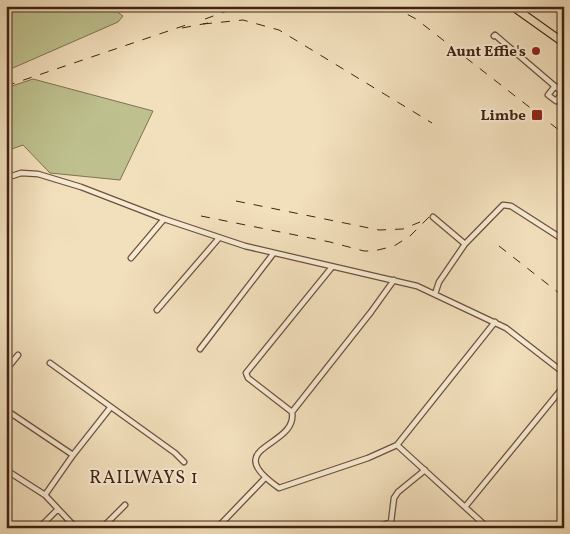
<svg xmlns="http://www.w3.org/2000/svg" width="570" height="534" font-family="Vollkorn,serif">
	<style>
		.green { fill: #bec18e; stroke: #7f7250 }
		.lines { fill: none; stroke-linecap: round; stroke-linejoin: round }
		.minor-casing { stroke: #6c513c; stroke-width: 7 }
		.highway-casing { stroke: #402212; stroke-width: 9 }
		.minor { stroke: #f7ead3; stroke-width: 4.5 }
		.highway { stroke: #f2dfbc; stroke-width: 7 }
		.rail { stroke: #402212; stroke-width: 1; stroke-dasharray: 9 9; stroke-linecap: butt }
		.poi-dot { fill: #8f2418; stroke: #f7ead3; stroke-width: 2 }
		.labels { text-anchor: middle; stroke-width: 4; stroke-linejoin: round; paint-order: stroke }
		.poi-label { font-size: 15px; font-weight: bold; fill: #402212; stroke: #f7ead3; text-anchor: end }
		.quarter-label { font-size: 18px; letter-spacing: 1px; fill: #402212; stroke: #f7ead3 }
	</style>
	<rect width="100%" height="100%" fill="#f2dfbc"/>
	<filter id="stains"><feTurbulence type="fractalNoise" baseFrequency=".004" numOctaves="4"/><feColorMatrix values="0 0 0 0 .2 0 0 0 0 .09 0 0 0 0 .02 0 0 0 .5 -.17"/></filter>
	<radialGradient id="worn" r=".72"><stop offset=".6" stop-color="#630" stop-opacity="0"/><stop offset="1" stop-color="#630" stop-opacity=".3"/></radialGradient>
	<!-- green -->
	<path class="green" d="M6 6H109L123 16 118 22 6 71Z
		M33 79 153 111 120 180 50 173 23 145 6 151V88Z"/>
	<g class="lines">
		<defs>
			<path id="minor" d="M494 36 495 35 564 94
				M555 86 548 95 556 101 563 92
				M558 88 564 81
				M6 178 21 173 38 174 81 187 164 219 245 246 417 286 506 328 564 373
				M433 217 465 244
				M131 258 164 219
				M394 280 371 312 292 412C298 448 217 445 279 488L368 458 397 445 495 322
				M435 294 439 282 465 244 503 205 511 206 564 240
				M157 310 219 238
				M200 349 273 254
				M50 363 175 453 184 462
				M6 370 18 355
				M6 410 73 455
				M292 412 248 378 246 373 332 267
				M397 445 488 528
				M6 470 45 495 76 528
				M45 495 73 455 110 408
				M465 507 564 386
				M39 528 58 509
				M102 528 125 505
				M217 528 265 478
				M375 528 391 522 394 498 398 492 425 470"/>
			<path id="highway" d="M512 6 564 43"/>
		</defs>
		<!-- minor casing -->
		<use href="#minor" class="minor-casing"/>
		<!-- highway casing -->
		<use href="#highway" class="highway-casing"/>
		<!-- minor -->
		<use href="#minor" class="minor"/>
		<!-- highway -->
		<use href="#highway" class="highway"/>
		<!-- rail -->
		<path class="rail" d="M392 6 416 19 564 134
			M205 19 241 6
			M203 24 243 20 279 30 432 123
			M182 28 208 23
			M6 86 189 24
			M236 201 379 230 403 229 420 222
			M201 216 330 242 364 251H374L394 246 410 236 429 217
			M499 246 564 297"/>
	</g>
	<!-- markers -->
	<g class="poi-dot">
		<circle cx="536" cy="51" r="5"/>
		<rect x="531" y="109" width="12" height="12" rx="2.5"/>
	</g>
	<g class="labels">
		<!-- poi labels -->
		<g class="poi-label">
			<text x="526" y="56">Aunt Effie's</text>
			<text x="526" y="120">Limbe</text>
		</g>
		<!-- quarter labels -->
		<g class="quarter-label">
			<text x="144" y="483">RAILWAYS 1</text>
		</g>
	</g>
	<!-- margin -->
	<rect width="570" height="534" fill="none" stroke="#f2dfbc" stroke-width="25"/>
	<rect x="8" y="8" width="555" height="519" fill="none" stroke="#402212" stroke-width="2.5"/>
	<rect x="12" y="12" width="545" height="509" fill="none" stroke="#402212"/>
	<rect width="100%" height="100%" filter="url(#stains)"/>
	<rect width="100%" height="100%" fill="url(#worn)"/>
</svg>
